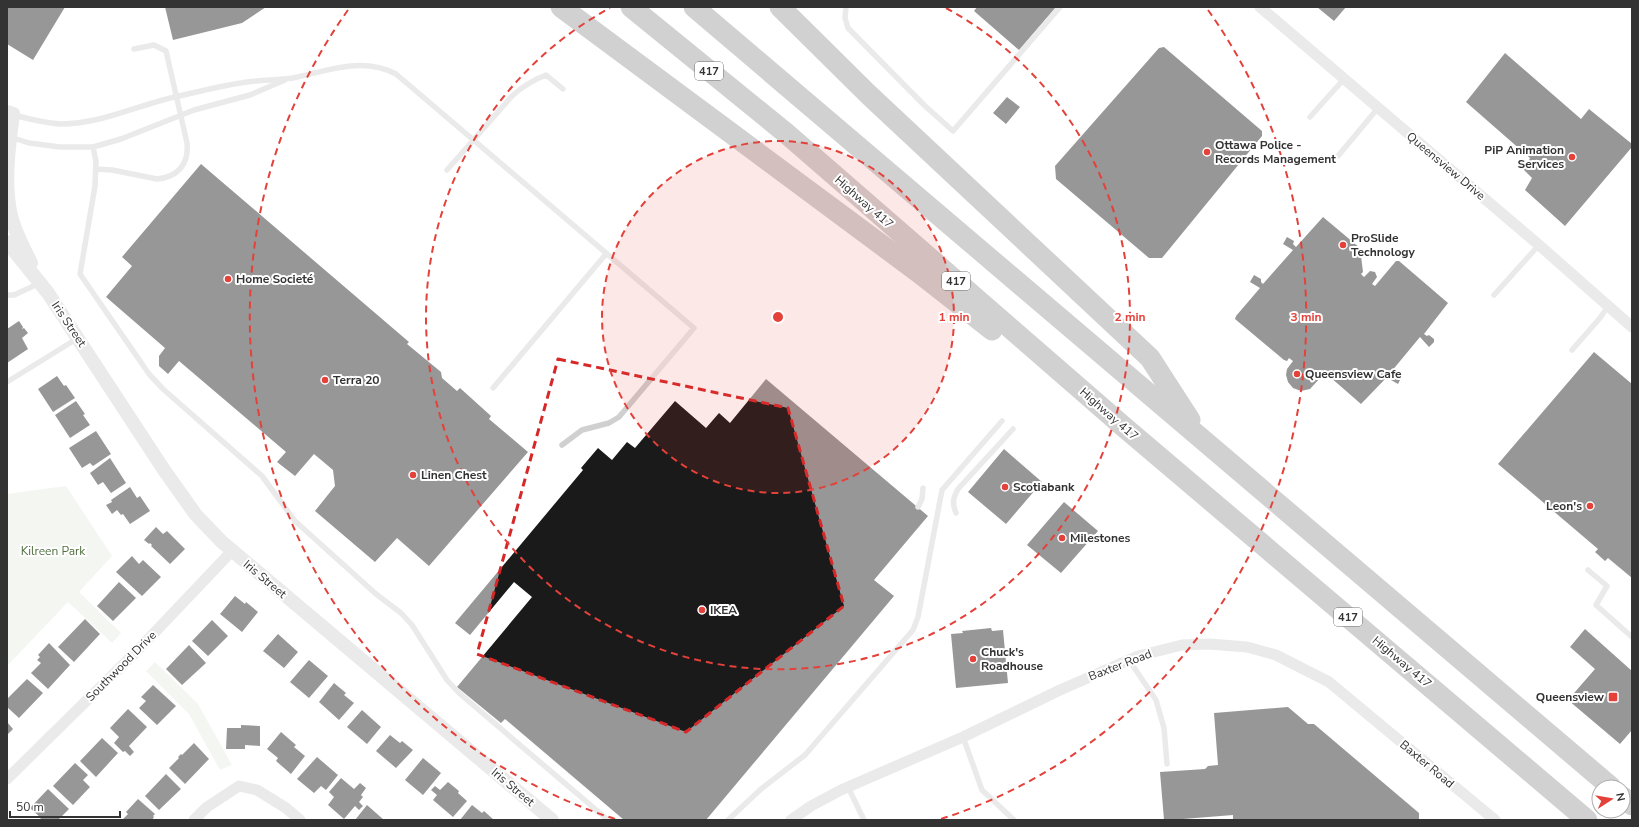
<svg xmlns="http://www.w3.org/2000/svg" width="1639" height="827" font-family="'Nunito Sans',sans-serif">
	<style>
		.green { fill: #e4ecdf }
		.building { fill: #1a1a1a }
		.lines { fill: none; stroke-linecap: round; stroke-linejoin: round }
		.service { stroke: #d0d0d0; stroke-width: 5.5 }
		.minor { stroke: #d0d0d0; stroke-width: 11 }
		.tertiary { stroke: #d0d0d0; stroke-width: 14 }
		.motorway { stroke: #9a9a9a; stroke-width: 21 }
		.marked { fill: none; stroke: #d62828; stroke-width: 3; stroke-dasharray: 8 5; stroke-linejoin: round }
		.ring { fill: none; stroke: #e4413a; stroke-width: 2; stroke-dasharray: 7 5 }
		.poi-dot { fill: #e4413a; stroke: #fff; stroke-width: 1.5 }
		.labels { text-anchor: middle; stroke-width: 4; stroke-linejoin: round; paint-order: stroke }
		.shield { fill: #fff; stroke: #707070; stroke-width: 1 }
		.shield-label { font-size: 11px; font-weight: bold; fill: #333 }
		.poi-label { font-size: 12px; font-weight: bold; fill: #333; stroke: #fff; text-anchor: start }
		.street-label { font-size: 12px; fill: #333; stroke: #fff }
		.park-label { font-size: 12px; fill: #506f3f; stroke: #fff }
		.centre { fill: #e4413a; stroke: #fff; stroke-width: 2 }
		.ring-label { font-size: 12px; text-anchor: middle; font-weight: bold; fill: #e4413a; stroke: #fff; stroke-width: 4; stroke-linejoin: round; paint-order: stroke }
	</style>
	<rect width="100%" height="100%" fill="#fff"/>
	<!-- green -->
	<path class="green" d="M66 486 112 556 79 592 121 633 112 643 68 602 7 666V494Z
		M155 662 198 704 232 765 220 770 189 714 146 671Z"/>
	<!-- building -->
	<path class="building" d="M7 7H65L33 60 7 44Z
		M165 7H266L242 23 173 40Z
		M977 7H1056L1019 50 974 11Z
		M1317 7H1346L1334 21Z
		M1164 47 1262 131V136L1162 258H1149L1056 179 1055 166 1159 48Z
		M1505 53 1581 119 1589 109 1632 144V147L1565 226 1525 190 1532 178 1524 170 1530 158 1466 102Z
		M1007 97 1020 107 1006 124 993 113Z
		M201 164 409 342 407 344 441 372 442 378 457 391 460 388 491 416 489 419 528 452 429 566 397 538 375 562 315 511 335 486 333 470 314 454 295 476 277 462 286 452 179 361 168 374 159 366V356L165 348 106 297 132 266 122 257Z
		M1323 217 1360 248 1363 272 1361 274 1364 277 1370 271 1375 272 1377 277 1372 284 1375 286 1396 261H1399L1448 303 1424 334 1427 336 1429 335 1434 339V342L1429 347 1420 337 1391 372 1394 374H1397L1401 378 1398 384 1391 380V378L1388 376 1361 404 1322 370 1317 375 1321 377 1310 389 1301 391 1293 388 1288 382 1286 375 1287 369 1293 361 1289 358 1287 361 1284 360 1235 319 1236 316 1260 288 1250 282 1254 275 1261 279V282L1263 284 1293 250 1283 244 1287 237 1294 241 1293 244 1296 247Z
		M19 321 23 327 22 329 24 328 28 333 22 338 28 349 7 363V329Z
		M1594 352 1632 384V578L1608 558 1605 561 1595 552 1598 549 1498 464Z
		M57 376 64 386 66 385 75 398 53 412 38 389Z
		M766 379 928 516 874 580 894 596 706 820H624L505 719 501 723 457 687 532 597 514 582 470 635 455 623 583 470 581 468 598 448 612 460 627 442 635 448 675 401 706 428 719 413 730 423Z
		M76 401 85 414 83 415 90 425 70 438 55 415Z
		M96 431 111 454 93 466 90 463 82 468 69 448Z
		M1004 449 1042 482 1006 524 968 492Z
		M110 458 126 483 111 493 103 482 98 485 90 473Z
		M130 487 137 498 140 496 150 511 130 524 123 514 121 515 117 510 112 514 106 505 112 502 111 500Z
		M1064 502 1098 531 1061 573 1027 545Z
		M156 527 163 534 167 531 185 549 170 564 151 546 152 545 150 543 149 544 144 540Z
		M132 556 139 564 143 560 161 577 142 596 116 572Z
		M119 582 136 598 113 621 97 606Z
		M235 596 245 604 246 602 258 612 242 632 220 614Z
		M85 619 100 634 74 662 58 647Z
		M212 620 228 636 208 656 192 641Z
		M991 628 992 631 1003 630 1008 683 956 688 951 634 963 633 962 631Z
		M1585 629 1632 671V730L1620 744 1568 700 1595 669 1570 647Z
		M278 634 298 652 284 668 263 651Z
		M49 643 70 665 48 689 31 673 41 663 37 660 40 657 38 655Z
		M189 645 206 663 182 685 166 669Z
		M309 660 328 676 309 698 290 682Z
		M27 679 43 693 19 718 7 707V699Z
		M334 683 346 693 344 695 354 703 339 720 319 702Z
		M153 685 176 706 157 725 139 708 146 701 141 697Z
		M1288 707 1308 724H1314L1419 813V820H1233V815L1183 819 1184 820H1164L1160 772 1205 769 1208 766 1218 765 1214 713Z
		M128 709 147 727 129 746 134 752 130 756 125 751 123 752 114 743 119 737 110 728Z
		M362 710 381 727 367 744 347 727Z
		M7 722 13 729 7 735Z
		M241 725 260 726V746L245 745V749H226L227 728H241Z
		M281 732 296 745 294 747 305 756 291 774 276 761 278 758 267 749Z
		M390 735 400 743 402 741 413 750 396 768 376 751Z
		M102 738 118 753 96 777 80 761Z
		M194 743 209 759 185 784 169 768 179 758 178 757 181 754 182 755Z
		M317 757 338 775 326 790 321 786 314 793 297 779Z
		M423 758 441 773 423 795 405 780Z
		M75 763 88 775 83 780 90 787 73 805 53 786Z
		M166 774 181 789 159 810 145 796Z
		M341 778 354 789 360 783 366 788 361 795 363 797 359 802 363 806 359 810 355 806 344 819 328 805 334 797 329 792Z
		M448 782 459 791 458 793 467 801 453 817 433 800 437 795 431 790 435 786 440 790Z
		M48 789 69 809 58 820H39L41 818 30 808Z
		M138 799 155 814 153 816 154 817 152 820H122L128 814 126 812Z
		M367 805 384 820H355Z
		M472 805 482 813 484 811 494 820H460Z"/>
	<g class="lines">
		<!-- service -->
		<path class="service" d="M846 7 845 18 848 28 924 105 953 131 1060 7
			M14 115C29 119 45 123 61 124 102 124 140 104 179 96 202 91 224 85 247 82 262 80 278 80 293 78 327 71 362 56 396 74L694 328 619 417 609 423 582 430 562 445
			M1310 117 1344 79
			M10 137 29 143 60 147H93L121 139 194 110 250 95 285 80
			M93 147 96 161 95 186 80 274 149 374 163 389 262 476 295 521 376 594 401 613 412 625 447 680 459 693 608 820
			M1338 156 1378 108
			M96 169 112 170 157 179C178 177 189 164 187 143L166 51 154 45 134 49
			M447 170 512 96C523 86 533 80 546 75L563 89
			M7 295H14L40 283
			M1494 295 1539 245
			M1572 350 1600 318 1608 306
			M7 382 78 338
			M493 388 606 254
			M918 507 922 499 923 488
			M956 513C952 503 953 498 958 489L1013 429
			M1588 570 1607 586 1596 605 1632 637
			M1129 660 1156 700 1164 728 1167 764
			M963 737 982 790 1014 820
			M848 787 864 820
			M728 820 761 789 805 755 913 630 918 617 942 490 1002 421"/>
		<!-- minor -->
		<path class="minor" d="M1260 7 1539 245 1632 327
			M7 779 136 652 232 551
			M194 820 207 807 239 786 257 790 286 808 300 820
			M791 820 811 806 841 790 963 737 1060 690 1138 656 1182 645 1209 644 1247 647 1276 655 1329 682 1495 820"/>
		<!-- tertiary -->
		<path class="tertiary" d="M7 112 13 114C9 146 4 179 10 211 13 229 23 246 31 263
			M7 242 48 293 164 470 196 515 222 542 552 820"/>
		<!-- motorway -->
		<path class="motorway" d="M561 7 918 272 992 330
			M631 7 787 134 1124 427 1587 820
			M694 7 1611 787
			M780 7 869 95 1150 358 1190 420
			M1623 797 1632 805"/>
	</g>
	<!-- marked area -->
	<path d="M0 0H1639V827H0ZM558 359 788 408 844 606 686 732 477 654Z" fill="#fff" fill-opacity=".55" fill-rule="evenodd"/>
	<path class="marked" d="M558 359 788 408 844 606 686 732 477 654Z"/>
	<!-- distance rings -->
	<circle cx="778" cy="317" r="176" fill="#e4413a" fill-opacity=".12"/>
	<g class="ring">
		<circle cx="778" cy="317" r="176"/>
		<path d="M946 8A352 352 0 1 1 610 8"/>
		<path d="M615 819A528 528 0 0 1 348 10M1208 10A528 528 0 0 1 941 819"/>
	</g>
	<!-- markers -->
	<g class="poi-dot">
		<circle cx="1207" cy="152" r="4"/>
		<circle cx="1572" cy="157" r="4"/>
		<circle cx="1343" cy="245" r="4"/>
		<circle cx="228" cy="279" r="4"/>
		<circle cx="1297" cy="374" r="4"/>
		<circle cx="325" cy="380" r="4"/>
		<circle cx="413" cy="475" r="4"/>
		<circle cx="1005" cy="487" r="4"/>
		<circle cx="1590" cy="506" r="4"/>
		<circle cx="1062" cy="538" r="4"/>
		<circle cx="702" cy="610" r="4"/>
		<circle cx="973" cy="659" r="4"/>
		<rect x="1608" y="692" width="10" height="10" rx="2"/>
	</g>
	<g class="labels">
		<!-- shield labels -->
		<g class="shield">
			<rect x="695" y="62" width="28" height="18" rx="3"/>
			<rect x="942" y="272" width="28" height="18" rx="3"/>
			<rect x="1334" y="608" width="28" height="18" rx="3"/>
		</g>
		<g class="shield-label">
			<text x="709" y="75">417</text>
			<text x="956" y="285">417</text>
			<text x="1348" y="621">417</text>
		</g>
		<!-- poi labels -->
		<g class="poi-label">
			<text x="1215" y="149">Ottawa Police -<tspan x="1215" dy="14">Records Management</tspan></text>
			<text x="1564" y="154" text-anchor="end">PiP Animation<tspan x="1564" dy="14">Services</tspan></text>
			<text x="1351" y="242">ProSlide<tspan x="1351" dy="14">Technology</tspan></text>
			<text x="236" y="283">Home Societé</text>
			<text x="1305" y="378">Queensview Cafe</text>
			<text x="333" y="384">Terra 20</text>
			<text x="421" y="479">Linen Chest</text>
			<text x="1013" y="491">Scotiabank</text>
			<text x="1582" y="510" text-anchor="end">Leon's</text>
			<text x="1070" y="542">Milestones</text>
			<text x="710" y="614">IKEA</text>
			<text x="981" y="656">Chuck's<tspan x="981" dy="14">Roadhouse</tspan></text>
			<text x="1604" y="701" text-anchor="end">Queensview</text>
		</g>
		<!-- street labels -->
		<g class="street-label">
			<text transform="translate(1446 166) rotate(40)" y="4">Queensview Drive</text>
			<text transform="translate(864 202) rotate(41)" y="4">Highway 417</text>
			<text transform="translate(69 324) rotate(56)" y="4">Iris Street</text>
			<text transform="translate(1109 414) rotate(41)" y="4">Highway 417</text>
			<text transform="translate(265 579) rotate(40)" y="4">Iris Street</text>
			<text transform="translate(1402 662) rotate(40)" y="4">Highway 417</text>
			<text transform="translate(1120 665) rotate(-21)" y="4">Baxter Road</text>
			<text transform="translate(121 666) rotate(-45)" y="4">Southwood Drive</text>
			<text transform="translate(1427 764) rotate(40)" y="4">Baxter Road</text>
			<text transform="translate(513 787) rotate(40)" y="4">Iris Street</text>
		</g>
		<!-- park labels -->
		<g class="park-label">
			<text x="53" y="555">Kilreen Park</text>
		</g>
	</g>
	<circle cx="778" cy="317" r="6" class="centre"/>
	<g class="ring-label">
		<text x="954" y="321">1 min</text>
		<text x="1130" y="321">2 min</text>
		<text x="1306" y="321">3 min</text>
	</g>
	<!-- border -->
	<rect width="1639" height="827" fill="none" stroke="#333333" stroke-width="16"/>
	<!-- north arrow -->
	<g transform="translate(1611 799) rotate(78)"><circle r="19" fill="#ffffff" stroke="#adadad"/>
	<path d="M0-3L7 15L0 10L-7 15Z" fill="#e4413a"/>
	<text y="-6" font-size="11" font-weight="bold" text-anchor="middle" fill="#333333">N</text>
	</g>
	<!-- scale -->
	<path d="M10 811v6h110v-6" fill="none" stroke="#333333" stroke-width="2"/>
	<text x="16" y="811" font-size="12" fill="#333333" stroke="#ffffff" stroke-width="3" paint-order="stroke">50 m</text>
</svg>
